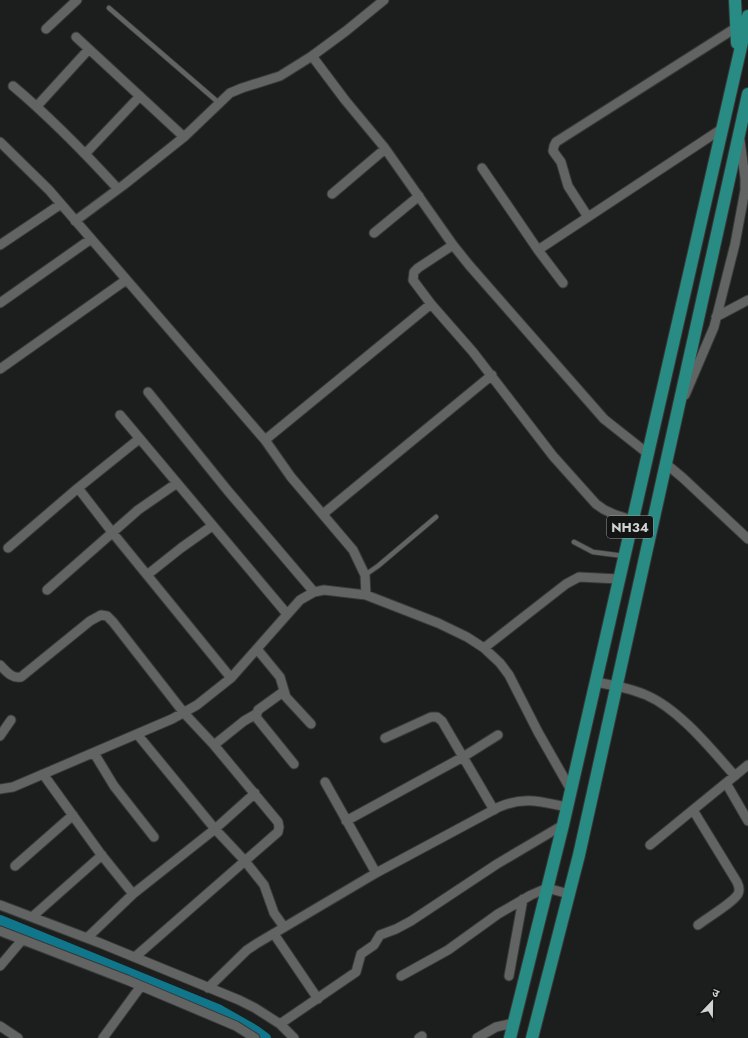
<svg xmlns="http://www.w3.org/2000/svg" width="748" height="1038" font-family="Jost,'Noto Sans Devanagari',sans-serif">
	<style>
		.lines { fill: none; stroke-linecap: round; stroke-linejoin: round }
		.canal { stroke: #0f768c; stroke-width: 10 }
		.service-casing { stroke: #373937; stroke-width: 6 }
		.minor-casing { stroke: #373937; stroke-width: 11 }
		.trunk-casing { stroke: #373937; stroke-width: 14 }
		.service { stroke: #616462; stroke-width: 4.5 }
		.minor { stroke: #616462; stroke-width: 9 }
		.trunk { stroke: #288b84; stroke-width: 12 }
		.labels { text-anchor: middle; stroke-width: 3; stroke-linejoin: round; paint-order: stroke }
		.shield { fill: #121513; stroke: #989a99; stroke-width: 1 }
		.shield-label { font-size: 13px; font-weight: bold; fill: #d1d3d2 }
	</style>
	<rect width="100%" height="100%" fill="#1b1e1c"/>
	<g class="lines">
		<!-- canal -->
		<path class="canal" d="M0 920 220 1010 255 1030 266 1038"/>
		<defs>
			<path id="service" d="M109 8 219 103
				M574 542 593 552 624 556
				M365 575 378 566 436 517"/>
			<path id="minor" d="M46 29 77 0
				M76 37 184 137
				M312 56 345 100 384 147 453 245 469 265 604 419 647 453
				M13 86C51 118 85 153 118 189
				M37 106 89 49
				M0 142 49 190 265 440 291 477 353 550 365 575 366 595
				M85 154 140 96
				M482 168 538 250 563 283
				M332 194 385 149
				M588 217 568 186 561 162 553 151 554 146 556 142 737 27
				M75 221 125 184 184 137 230 93 242 88 280 76 312 56 346 31 384 0
				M374 233 419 196
				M0 245 61 204
				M453 245 418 268 414 272 413 280 431 304 473 352 553 456 596 504C607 513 618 516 632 520
				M538 250 723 128
				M0 303 91 239
				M716 317 748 300
				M0 369 126 280
				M148 392 228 491 314 592
				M685 395 714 327 735 244 745 190V178L740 140
				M120 415 287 614
				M265 440 431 304
				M665 463 683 478 748 539
				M78 488 112 532 231 678
				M323 514 492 375
				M8 548 78 488 139 439
				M147 575 181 548 212 526
				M47 590 138 510 177 483
				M484 648 566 584 579 577 619 579
				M257 649 280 677 286 697 311 724
				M0 665C6 671 12 679 21 677L90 621 101 615 107 616 113 622 184 713 214 745 278 822 279 827 278 832 135 957
				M595 682C613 685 630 688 646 695 679 709 711 749 735 776
				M283 692 258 710 256 717 294 764
				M137 734 215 829 245 861 264 885 274 913 284 927
				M0 736 11 720
				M385 738 431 717H437L442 721 494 810
				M214 745 244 721 256 714
				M94 753 114 786 154 837
				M43 774 100 853 133 894
				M325 782 376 873
				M726 783 748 821
				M0 789 13 787 172 719 197 705 231 678 300 600 314 592 324 590 366 595 438 623 467 637 484 648 500 663 509 675 538 732 571 790
				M693 810 737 882C739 886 740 890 738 894 734 902 707 918 698 925
				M346 821 463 757 498 735
				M650 845 748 765
				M15 866 73 815
				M0 905 100 943 239 1000 255 1008 280 1024 294 1038
				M32 917 102 855
				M0 931 127 980 236 1026 255 1038
				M274 934 318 999
				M87 938 133 894 215 829 255 793
				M0 966 22 940
				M401 976 448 950 498 914 531 895 547 888 569 894
				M509 976 523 899
				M208 988 247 950 256 944 376 873 499 807C525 796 541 802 567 807
				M280 1024 356 972 361 954 374 945 380 935 396 929 411 921 497 864 563 825
				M0 1026 18 1038
				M103 1038 141 986
				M419 1038 422 1036
				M477 1038 496 1027 514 1023"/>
			<path id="trunk" d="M735 0 737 43
				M510 1038 563 825 748 16
				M532 1038 579 855 748 94"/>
		</defs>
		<!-- service casing -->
		<use href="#service" class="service-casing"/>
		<!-- minor casing -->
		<use href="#minor" class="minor-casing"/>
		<!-- trunk casing -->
		<use href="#trunk" class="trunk-casing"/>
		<!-- service -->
		<use href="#service" class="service"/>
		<!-- minor -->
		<use href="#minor" class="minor"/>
		<!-- trunk -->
		<use href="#trunk" class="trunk"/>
	</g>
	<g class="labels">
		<!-- shield labels -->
		<rect class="shield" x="607" y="516" width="46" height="22" rx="3"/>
		<g class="shield-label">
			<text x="630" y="532">NH34</text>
		</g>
	</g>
	<!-- north arrow -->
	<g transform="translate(712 1002) rotate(22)" stroke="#121513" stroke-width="3" paint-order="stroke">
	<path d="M0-3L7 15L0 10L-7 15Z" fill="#d1d3d2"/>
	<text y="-6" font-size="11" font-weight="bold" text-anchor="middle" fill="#d1d3d2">उ</text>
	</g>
</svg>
